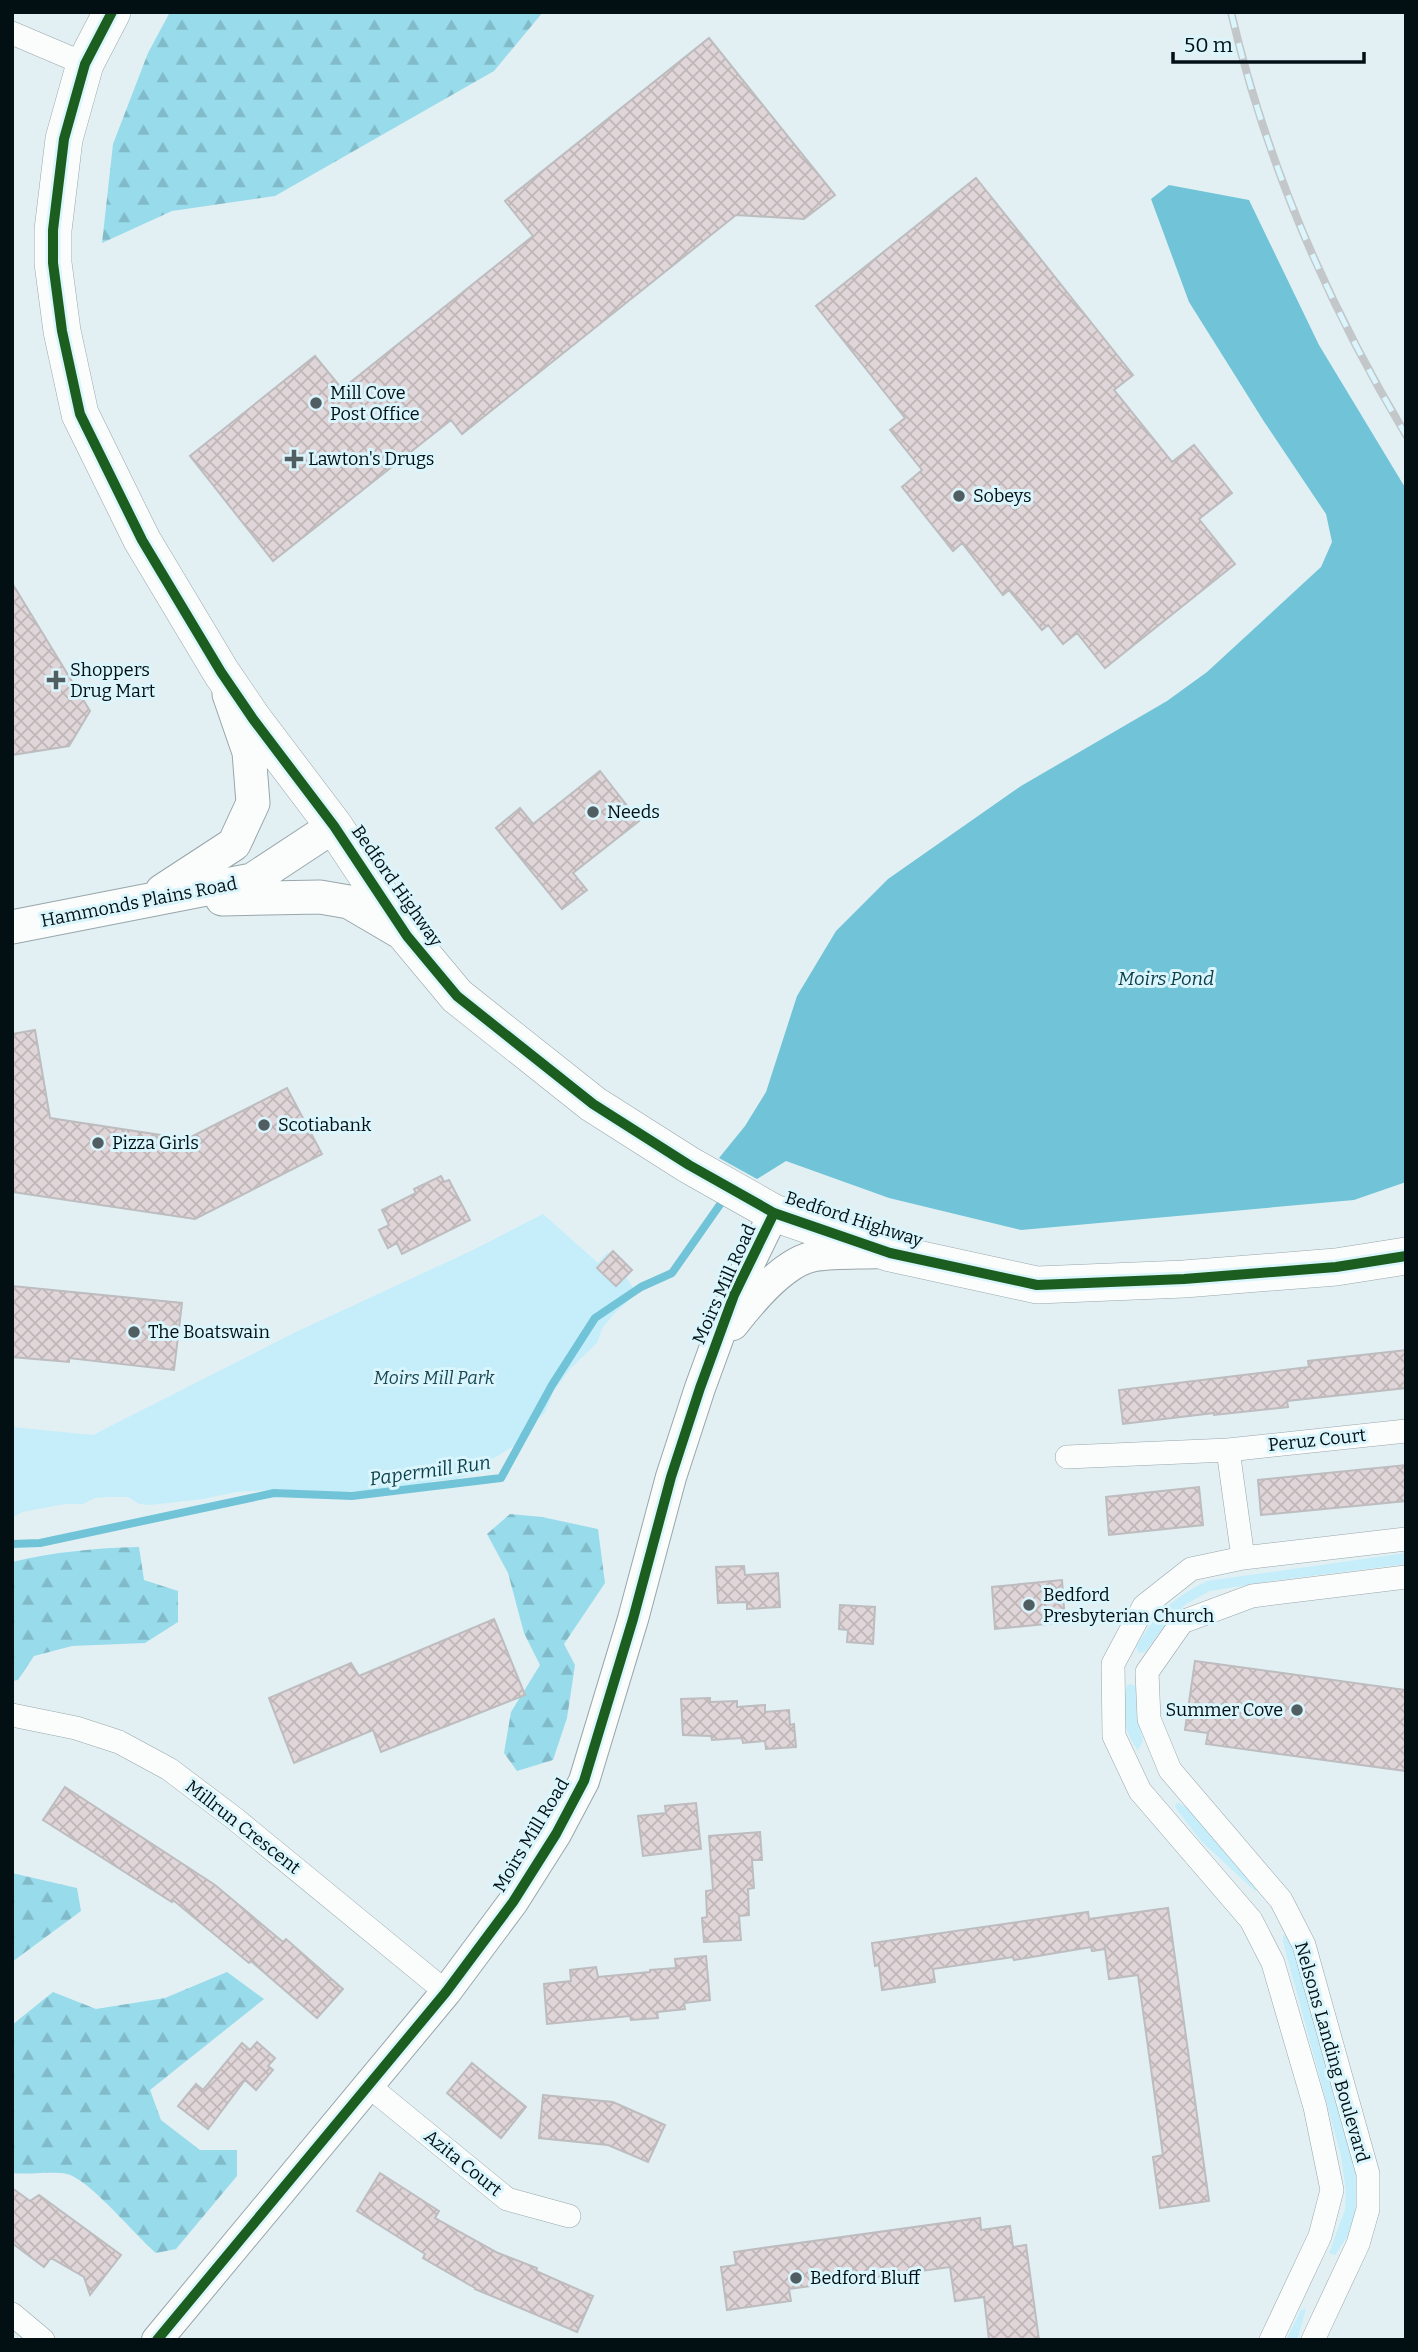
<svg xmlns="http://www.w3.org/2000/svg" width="1418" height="2352" font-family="Bitter,serif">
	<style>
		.green { fill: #c5eefa }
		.forest { fill: url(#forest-firs) }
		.water { fill: #71c4d7 }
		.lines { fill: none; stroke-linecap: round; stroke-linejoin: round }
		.stream { stroke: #71c4d7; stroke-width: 8 }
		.building { fill: url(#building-cross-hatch); stroke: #bdbcbe; stroke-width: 2 }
		.minor-casing { stroke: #98a6aa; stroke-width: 24 }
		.tertiary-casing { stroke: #98a6aa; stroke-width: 32 }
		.secondary-casing { stroke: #98a6aa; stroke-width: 35 }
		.primary-casing { stroke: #98a6aa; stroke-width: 38 }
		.minor { stroke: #fbfdfd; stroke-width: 23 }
		.tertiary { stroke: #fbfdfd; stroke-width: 30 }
		.secondary { stroke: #fbfdfd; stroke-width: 33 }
		.primary { stroke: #fbfdfd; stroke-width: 37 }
		.rail-casing { stroke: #c3c7c9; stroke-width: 8 }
		.rail { stroke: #daf5fc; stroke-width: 5; stroke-dasharray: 16; stroke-linecap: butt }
		.cycleway-casing { stroke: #daf5fc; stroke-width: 15 }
		.cycleway { stroke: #1b5e20; stroke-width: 10 }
		.poi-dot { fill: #505e62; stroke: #daf5fc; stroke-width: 2.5 }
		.labels { text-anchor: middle; stroke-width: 6; stroke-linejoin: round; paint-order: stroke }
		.poi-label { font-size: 18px; fill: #021014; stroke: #daf5fc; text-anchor: start }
		.street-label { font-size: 18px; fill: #021014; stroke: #daf5fc }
		.park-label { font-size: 18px; font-style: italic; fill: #194954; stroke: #daf5fc }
		.water-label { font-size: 19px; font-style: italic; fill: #0c3f4a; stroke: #daf5fc }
	</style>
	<defs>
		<pattern id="forest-firs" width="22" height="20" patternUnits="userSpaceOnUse" patternTransform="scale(1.75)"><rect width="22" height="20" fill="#98dbeb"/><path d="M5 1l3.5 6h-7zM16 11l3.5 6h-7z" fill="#81bbc9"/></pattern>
		<pattern id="building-cross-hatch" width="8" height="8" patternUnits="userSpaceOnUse" patternTransform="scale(1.75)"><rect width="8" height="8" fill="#e0d5d8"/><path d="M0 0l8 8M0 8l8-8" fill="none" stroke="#bfb6b8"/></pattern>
	</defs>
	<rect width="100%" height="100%" fill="#e2f0f4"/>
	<!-- green -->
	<path class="green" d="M543 1214 598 1263 608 1252 637 1293 616 1312 603 1327 597 1343 570 1369 553 1392 545 1413 534 1421 520 1442 465 1476 457 1479 434 1481 406 1490 302 1493 284 1489 236 1492 203 1499 150 1505 139 1504 128 1497H108L95 1498 83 1504H65L22 1512 12 1518V1427L93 1435 296 1332 473 1250Z
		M1406 1553V1564L1278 1580 1210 1591 1186 1604 1168 1621 1145 1652 1139 1653 1136 1647C1155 1614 1173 1598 1207 1581Z
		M1131 1684 1137 1687 1136 1711 1143 1741 1138 1750C1123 1731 1120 1708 1127 1685Z
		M1177 1802 1186 1807 1259 1886 1255 1891 1201 1841 1175 1807Z
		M1283 1935 1290 1936 1345 2119 1357 2180 1355 2214 1347 2237 1335 2255 1329 2253 1345 2210 1346 2192 1341 2156 1283 1942Z
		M1306 2309 1297 2340H1286L1301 2310Z"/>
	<!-- forest -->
	<path class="forest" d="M170 12H543L494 71 275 196 172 211 102 243 113 144 148 53Z
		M510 1514 542 1517 598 1529 605 1583 564 1644 575 1665 567 1718 553 1760 517 1771 504 1753 511 1712 540 1665 524 1633 508 1573 487 1534Z
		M139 1547 144 1580 178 1591V1622L145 1643 72 1646 34 1656 18 1680 12 1681V1562C54 1552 96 1548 139 1547Z
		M12 1873 77 1888 81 1911 12 1962Z
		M227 1972 264 1999 150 2090 161 2120 200 2150H237V2176L176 2249 156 2253C136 2236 89 2179 67 2174 49 2171 30 2175 12 2173V2025L53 1992 96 2009 165 1998Z"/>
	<!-- water -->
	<path class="water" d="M1169 185 1249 200 1319 345 1406 489V1182L1354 1200 1021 1230 889 1198 786 1161 757 1179 719 1158 745 1126 766 1092 797 996 836 931 888 879 1021 786 1167 701 1207 672 1321 567 1332 542 1326 514 1263 420 1189 302 1151 199Z"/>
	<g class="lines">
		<!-- stream -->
		<path class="stream" d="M12 1544 40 1543 274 1493 352 1496 501 1478 552 1385 595 1318 641 1287 672 1273 726 1196"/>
	</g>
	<!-- building -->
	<path class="building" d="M709 38 835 195 804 219 736 215 462 434 451 420 273 561 190 456 315 356 342 389 533 236 505 201Z
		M976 178 1133 375 1114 390 1172 462 1194 445 1232 493 1199 519 1235 564 1105 668 1077 633 1063 644 1048 625 1042 630 1009 590 1003 595 962 543 953 551 902 487 922 470 890 430 905 418 816 306Z
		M12 583 90 711 69 746 12 755Z
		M600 771 639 821 573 873 587 890 562 909 496 828 520 808 533 824Z
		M35 1030 50 1118 187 1139 287 1088 322 1154 195 1219 12 1192V1034Z
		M441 1176 444 1182 449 1180 470 1220 402 1254 397 1243 388 1248 379 1230 389 1225 382 1210 416 1193 414 1189Z
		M613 1251 632 1270 616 1286 597 1268Z
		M12 1286 182 1303 174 1370 69 1358V1362L12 1357Z
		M1406 1350V1388L1287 1401 1288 1407 1214 1415V1413L1123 1424 1119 1390 1309 1367 1308 1361Z
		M1406 1465V1501L1261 1515 1258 1480Z
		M1199 1487 1203 1525 1109 1535 1106 1497Z
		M744 1566 745 1575 778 1573 780 1607 747 1609V1602L718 1603 716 1567Z
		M1062 1580 1065 1622 995 1629 992 1587Z
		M840 1605 875 1607 873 1644 847 1642 848 1630 839 1629Z
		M494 1619 525 1695 381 1752 373 1730 294 1763 269 1698 351 1663 359 1676Z
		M1195 1661 1406 1690V1771L1206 1744 1208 1733 1185 1730Z
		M710 1698V1702L737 1701V1707L765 1705V1712L789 1710 790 1725 794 1724 796 1747 766 1749 765 1741 743 1743 742 1738 712 1740 711 1736 683 1735 681 1699Z
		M65 1787 215 1885 283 1942 286 1939 343 1989 317 2018 251 1961 249 1963 173 1900 172 1902 43 1820Z
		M696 1803 701 1849 643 1856 638 1816 666 1813 665 1806Z
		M760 1832 762 1860H752L754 1888 748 1889 749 1915 739 1916 741 1940 704 1942 702 1918 707 1917 706 1891 713 1890 709 1836Z
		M1168 1908 1209 2201 1160 2208 1153 2157 1163 2155 1138 1975 1109 1979 1105 1949 1092 1951 1091 1947 1014 1960 1013 1957 933 1969 935 1982 882 1990 879 1965 875 1966 872 1943 1088 1912 1089 1919Z
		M706 1956 710 2000 684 2003 685 2009 657 2012 658 2018 631 2020 630 2016 547 2024 544 1984 571 1981 570 1970 596 1967 598 1977 650 1972V1970L676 1968 675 1959Z
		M257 2042 275 2058 268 2066 273 2070 256 2090 245 2080 208 2129 178 2106 196 2084 203 2090 242 2043 250 2050Z
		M472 2063 526 2107 501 2138 447 2093Z
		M543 2095 613 2102 665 2125 648 2162 608 2145 539 2138Z
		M380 2173 439 2211 435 2218 498 2253 537 2268 536 2271 593 2296 577 2332 475 2289V2288L423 2258 425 2254 357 2211Z
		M12 2188 30 2201 39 2195 121 2255 90 2295 84 2277 51 2258 44 2267 12 2243Z
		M980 2218 981 2230 1010 2226 1013 2247 1026 2245 1039 2340H989L984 2297 955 2301 950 2267 789 2289 791 2301 727 2310 721 2267 736 2265 734 2252Z"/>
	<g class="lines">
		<defs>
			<path id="minor" d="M12 33 85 64
				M1228 1450 1243 1558
				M1067 1457 1228 1450 1406 1431
				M12 1715 76 1728 119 1742 169 1769 234 1818 446 1992
				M370 2087 507 2199 569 2216
				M12 2314 43 2340
				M1271 2340 1320 2236 1332 2190 1315 2107 1273 1963 1251 1920 1140 1791 1114 1736 1113 1664 1144 1606 1191 1569 1243 1558 1406 1539
				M1313 2340 1358 2244 1368 2209V2174L1304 1945 1281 1900 1170 1770 1149 1719 1147 1672 1182 1622 1252 1596 1406 1577"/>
			<path id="tertiary" d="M733 1325C751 1302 784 1261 815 1256 836 1253 859 1254 880 1253
				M157 2340 446 1992 513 1902 556 1834 584 1781 633 1619 671 1477 700 1388 734 1295 774 1213"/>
			<path id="secondary" d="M162 891 234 844 253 803 249 752 229 694
				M222 899 320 897 349 902 407 936
				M12 927 252 880 334 826"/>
			<path id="primary" d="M112 12 85 64 64 139 53 230V263L62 331 80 414 142 540 221 672 253 719 334 826 407 936 457 996 593 1104 689 1165 774 1213 890 1253 1037 1285 1184 1279 1336 1267 1406 1256"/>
		</defs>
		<!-- minor casing -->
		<use href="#minor" class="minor-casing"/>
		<!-- tertiary casing -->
		<use href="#tertiary" class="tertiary-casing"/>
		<!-- secondary casing -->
		<use href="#secondary" class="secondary-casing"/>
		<!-- primary casing -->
		<use href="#primary" class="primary-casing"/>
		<!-- minor -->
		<use href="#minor" class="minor"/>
		<!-- tertiary -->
		<use href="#tertiary" class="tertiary"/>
		<!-- secondary -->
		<use href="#secondary" class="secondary"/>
		<!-- primary -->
		<use href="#primary" class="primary"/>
		<defs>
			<path id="rail" d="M1231 12C1266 162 1327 303 1406 435"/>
		</defs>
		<!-- rail casing -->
		<use href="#rail" class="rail-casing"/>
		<!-- rail -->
		<use href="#rail" class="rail"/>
		<defs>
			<path id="cycleway" d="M112 12 85 64 64 139 53 230V263L62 331 80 414 142 540 221 672 253 719 334 826 407 936 457 996 593 1104 689 1165 774 1213 890 1253 1037 1285 1184 1279 1336 1267 1406 1256
				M157 2340 446 1992 513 1902 556 1834 584 1781 633 1619 671 1477 700 1388 734 1295 774 1213"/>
		</defs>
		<!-- cycleway casing -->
		<use href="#cycleway" class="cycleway-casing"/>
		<!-- cycleway -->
		<use href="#cycleway" class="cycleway"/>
	</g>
	<!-- markers -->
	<g class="poi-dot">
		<circle cx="316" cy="403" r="7"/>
		<path d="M290.5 448.5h7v7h7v7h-7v7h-7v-7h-7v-7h7z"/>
		<circle cx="959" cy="496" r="7"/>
		<path d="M52.5 669.5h7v7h7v7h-7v7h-7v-7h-7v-7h7z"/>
		<circle cx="593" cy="812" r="7"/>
		<circle cx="264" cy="1125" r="7"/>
		<circle cx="98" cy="1143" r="7"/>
		<circle cx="134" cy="1332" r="7"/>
		<circle cx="1029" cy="1605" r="7"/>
		<circle cx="1297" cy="1710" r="7"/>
		<circle cx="796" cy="2278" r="7"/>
	</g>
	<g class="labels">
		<!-- poi labels -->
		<g class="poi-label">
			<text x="330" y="399">Mill Cove<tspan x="330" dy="21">Post Office</tspan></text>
			<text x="308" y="465">Lawton's Drugs</text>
			<text x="973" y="502">Sobeys</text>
			<text x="70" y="676">Shoppers<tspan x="70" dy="21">Drug Mart</tspan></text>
			<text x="607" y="818">Needs</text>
			<text x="278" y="1131">Scotiabank</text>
			<text x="112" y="1149">Pizza Girls</text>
			<text x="148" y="1338">The Boatswain</text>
			<text x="1043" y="1601">Bedford<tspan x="1043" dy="21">Presbyterian Church</tspan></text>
			<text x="1283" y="1716" text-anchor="end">Summer Cove</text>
			<text x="810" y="2284">Bedford Bluff</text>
		</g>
		<!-- street labels -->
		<g class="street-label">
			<text transform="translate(397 886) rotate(55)" y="6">Bedford Highway</text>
			<text transform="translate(139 902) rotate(-11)" y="6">Hammonds Plains Road</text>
			<text transform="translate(854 1219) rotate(18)" y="6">Bedford Highway</text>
			<text transform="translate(724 1284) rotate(-66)" y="6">Moirs Mill Road</text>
			<text transform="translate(1317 1440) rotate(-6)" y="6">Peruz Court</text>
			<text transform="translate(243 1827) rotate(38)" y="6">Millrun Crescent</text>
			<text transform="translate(531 1835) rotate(-59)" y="6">Moirs Mill Road</text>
			<text transform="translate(1332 2052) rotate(74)" y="6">Nelsons Landing Boulevard</text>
			<text transform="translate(463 2163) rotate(39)" y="6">Azita Court</text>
		</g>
		<!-- park labels -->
		<g class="park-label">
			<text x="434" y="1384">Moirs Mill Park</text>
		</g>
		<!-- water labels -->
		<g class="water-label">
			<text x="1166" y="985">Moirs Pond</text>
			<text transform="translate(430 1470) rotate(-8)" y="7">Papermill Run</text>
		</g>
	</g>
	<!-- border -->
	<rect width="1418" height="2352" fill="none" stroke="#021014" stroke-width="28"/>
	<!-- scale -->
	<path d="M1173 52v10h191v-10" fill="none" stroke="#021014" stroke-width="3.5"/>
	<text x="1184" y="52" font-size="21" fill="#021014" stroke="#daf5fc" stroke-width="5" paint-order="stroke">50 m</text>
</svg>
